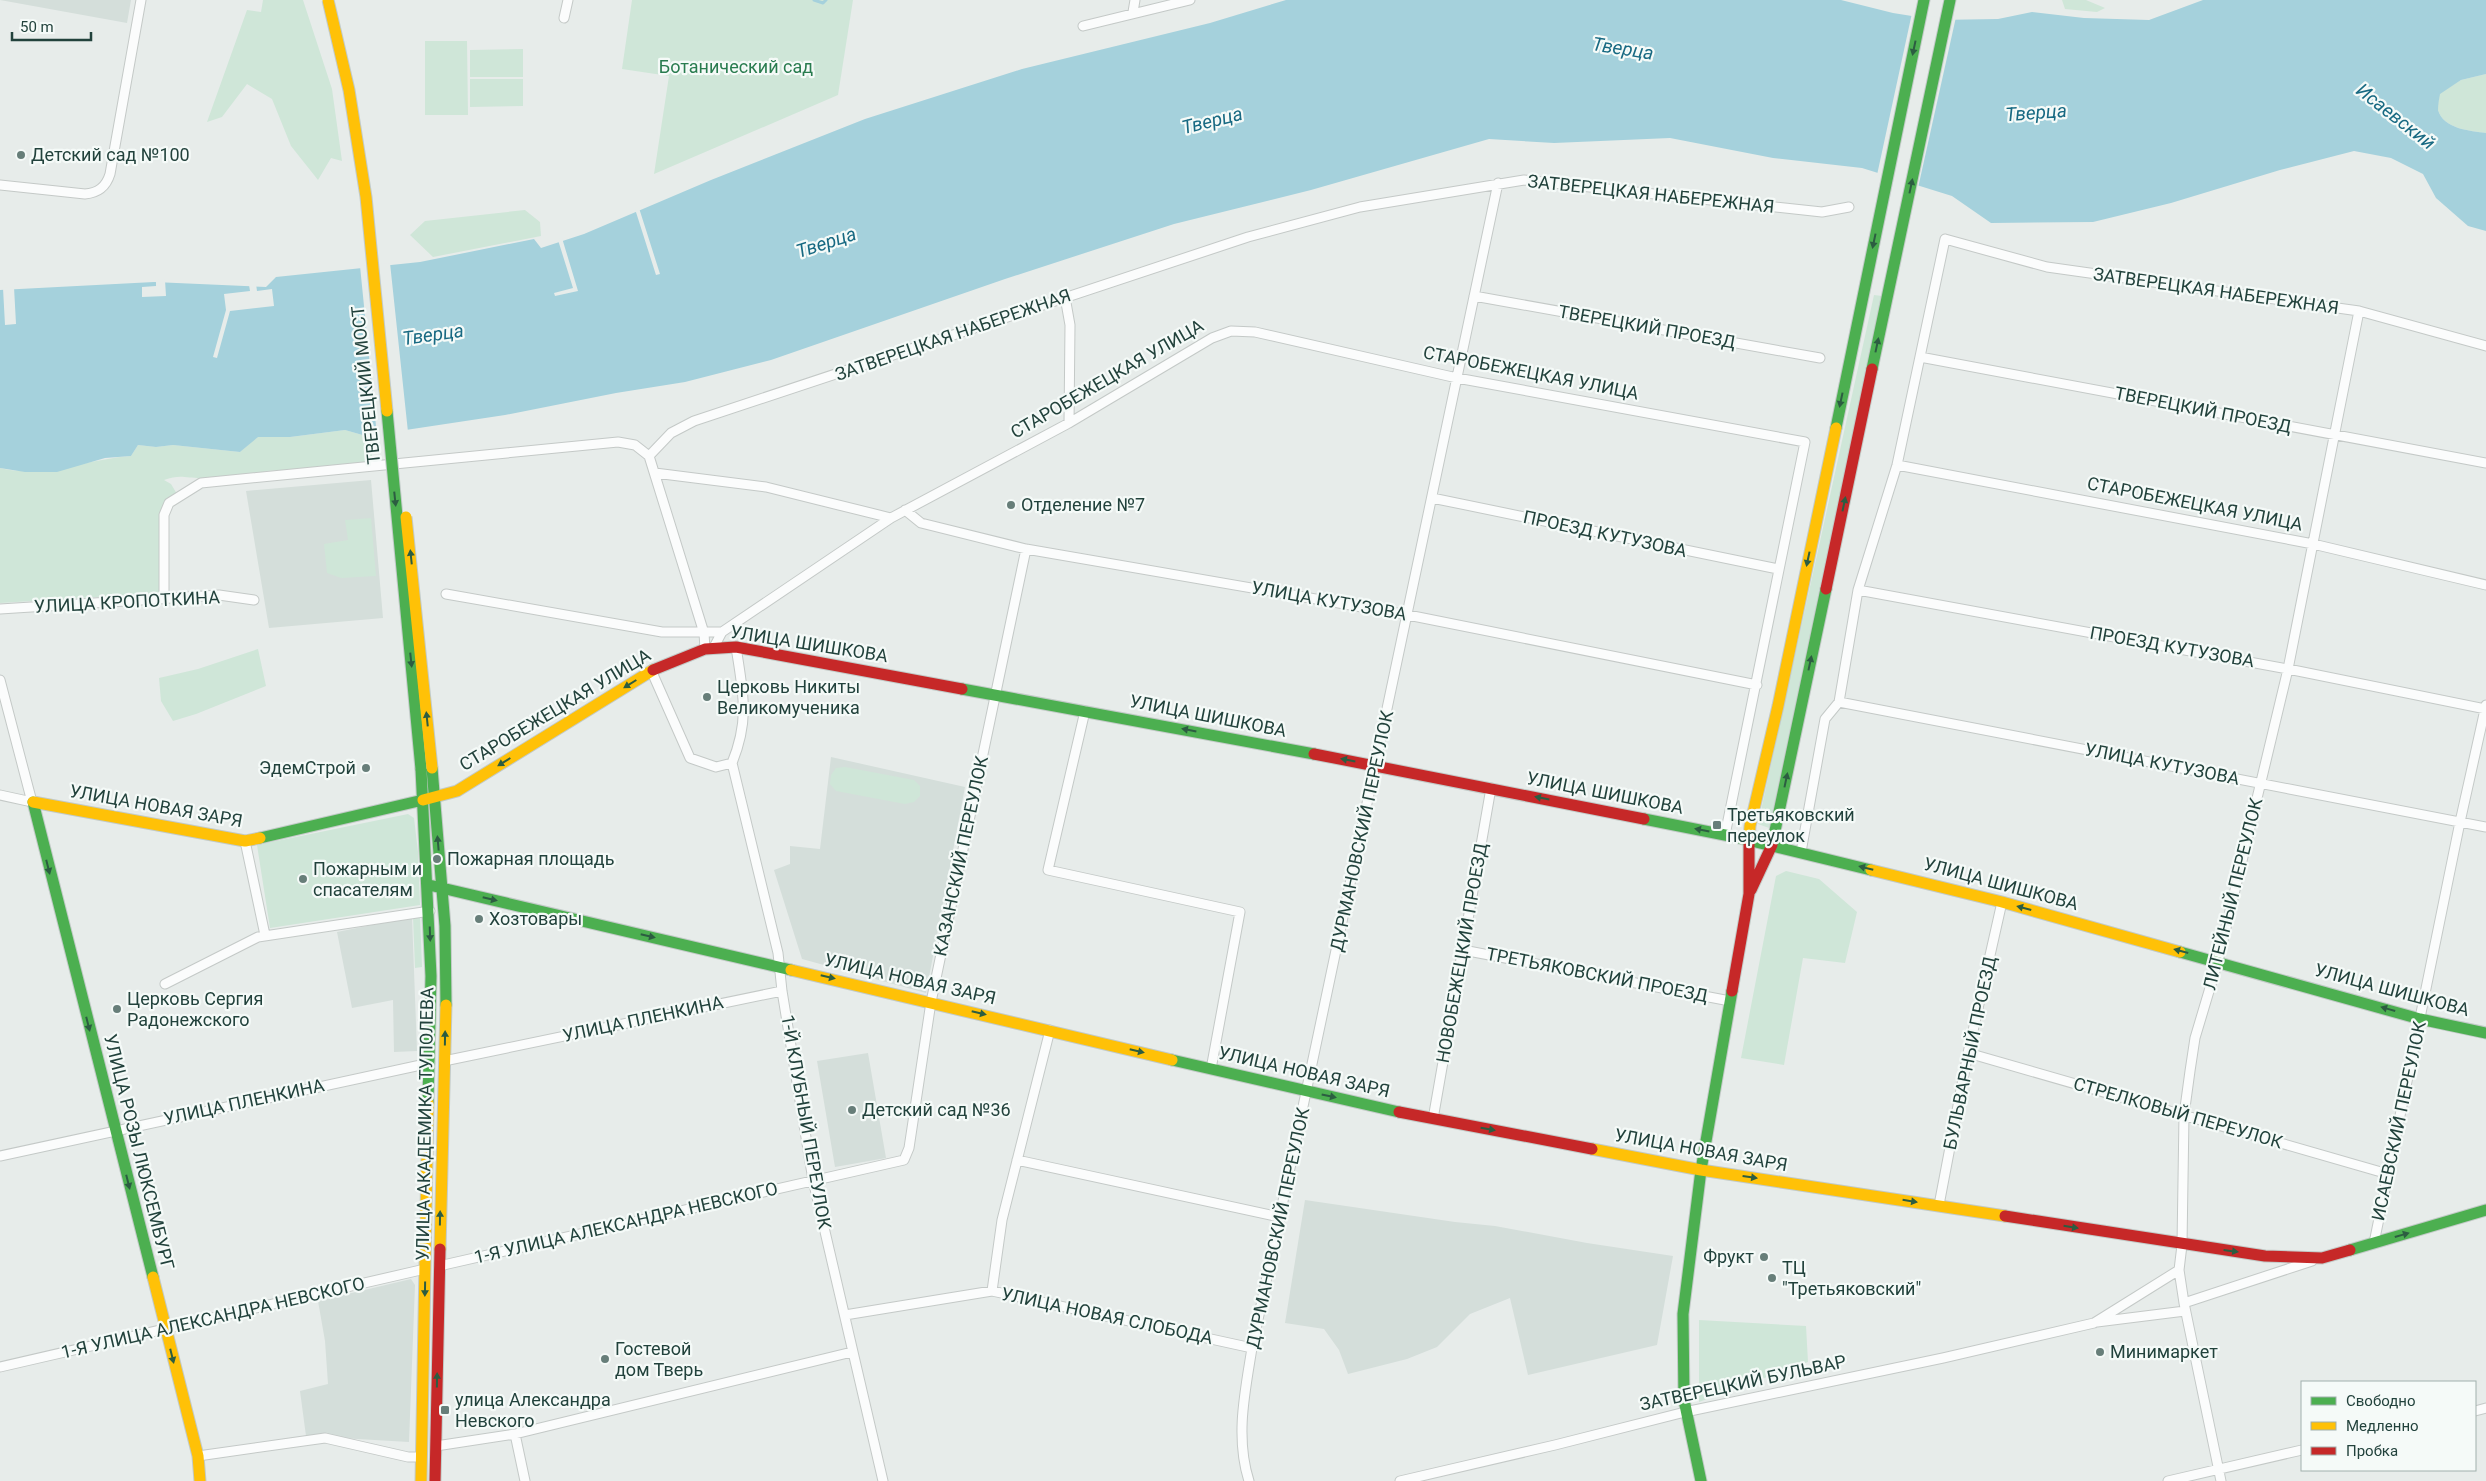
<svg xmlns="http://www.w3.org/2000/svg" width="2486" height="1481" font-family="Roboto,sans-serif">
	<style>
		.built { fill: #d4deda }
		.green { fill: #cfe6d8 }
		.water { fill: #a5d1dc }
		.pier { fill: #e7ecea }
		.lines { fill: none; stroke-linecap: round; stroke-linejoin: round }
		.stream { stroke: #a5d1dc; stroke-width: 3 }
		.street-casing { stroke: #c4c9c7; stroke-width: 11 }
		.fast-casing { stroke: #c2cac7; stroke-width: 13 }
		.slow-casing { stroke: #c2cac7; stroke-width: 13 }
		.jam-casing { stroke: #c2cac7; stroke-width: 13 }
		.street { stroke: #fbfcfc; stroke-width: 9 }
		.fast { stroke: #4caf50; stroke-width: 11 }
		.slow { stroke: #ffc107; stroke-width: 11 }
		.jam { stroke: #c62828; stroke-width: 11 }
		.fast-bridge-casing { stroke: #c2cbc9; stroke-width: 13; stroke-linecap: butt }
		.slow-bridge-casing { stroke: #c2cbc9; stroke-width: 13; stroke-linecap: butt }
		.fast-bridge { stroke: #4caf50; stroke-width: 11 }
		.slow-bridge { stroke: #ffc107; stroke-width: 11 }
		.oneway { fill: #2c5d41 }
		.poi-dot { fill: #677e79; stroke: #f5faf8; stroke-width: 2 }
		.labels { text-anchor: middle; stroke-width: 4.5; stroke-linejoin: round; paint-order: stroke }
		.park-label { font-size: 18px; fill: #297c4f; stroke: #f5faf8 }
		.poi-label { font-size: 18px; fill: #22423c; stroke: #f5faf8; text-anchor: start }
		.street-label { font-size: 18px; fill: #22423c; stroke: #f5faf8 }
		.water-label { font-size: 19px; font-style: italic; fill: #176982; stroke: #f5faf8 }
	</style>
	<rect width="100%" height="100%" fill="#e7ecea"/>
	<!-- built -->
	<path class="built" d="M0 0H131L127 23Z
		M371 480 383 618 269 628 246 491Z
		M831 757 965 787 926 993 802 959 774 870 790 864V846L820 849Z
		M412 917 417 1051 394 1052 393 1000 352 1008 337 932Z
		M868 1053 886 1158 835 1167 817 1061Z
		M1305 1200 1455 1222 1495 1226 1587 1243 1673 1256 1657 1345 1528 1375 1510 1298 1470 1314 1437 1347 1407 1359 1348 1374 1339 1350 1324 1329 1285 1323Z
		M411 1279 415 1285 409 1442 306 1436 300 1391 328 1384 325 1341 318 1301Z"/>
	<!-- green -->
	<path class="green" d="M263 0H303L332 89 342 161 331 158 318 180 291 146 272 99 247 84 222 117 207 122 247 10 261 12Z
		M632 0H853L838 95 654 174 669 76 622 69Z
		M2062 0H2086L2105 8 2097 12 2065 9Z
		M425 41H467L468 115H425Z
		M523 49V77H470V50Z
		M2486 74V133C2471 131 2443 129 2438 110 2437 106 2439 99 2439 94L2461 80Z
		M470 79H523V106L470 107Z
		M525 210 540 222 541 236 433 257 410 235 425 221Z
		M1874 295 1882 296 1769 828 1758 824Z
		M345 430 366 436 372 451V461L365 466 266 471C248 481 222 479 201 478 185 478 180 474 164 480L171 484 177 494 166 501 161 593 0 603V468C43 479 87 459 131 456L138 445 156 447 173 445 240 452 258 436 290 437Z
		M371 518 376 576 341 578 327 573 324 544 348 540 345 520Z
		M258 649 266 686 196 714 173 721 161 701 159 678 198 669Z
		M845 767 914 780 920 786V796L914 802 905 804 836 791 830 784 831 775 836 768Z
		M408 814 414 818 418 852 420 905 270 928 257 845Z
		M1786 871 1819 879 1857 912 1845 963 1803 958 1784 1065 1741 1058 1776 876Z
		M413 917H420L422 967 415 968Z
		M1699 1320 1806 1326 1808 1362 1699 1402Z"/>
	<!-- water -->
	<path class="water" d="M1286 0H1841L1893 13 1937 20 1998 19 2032 12 2084 18 2149 20 2203 0H2486V74L2461 80 2440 94C2439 99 2438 105 2438 110 2443 129 2471 131 2486 133V231L2468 226 2436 198 2423 174 2391 158 2354 151 2280 170 2171 203 2093 222 1991 223 1952 196 1862 168 1773 158 1670 138 1554 143 1489 139 1311 190 1174 224 1005 279 771 360 685 382 616 393 505 415 366 436 345 430 290 437H258L240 452 173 445 156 447 138 445 131 456 105 458 57 472H25L0 468V290L154 282 266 287 276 277 420 262 534 239 541 248 584 234 711 180 865 119 1022 69 1210 23Z"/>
	<!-- pier -->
	<path class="pier" d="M1912 13 1937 17H1956L1918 188 1877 175Z
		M639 208 660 274 656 275 635 209Z
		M562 238 578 291 555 296 554 293 573 288 558 240 554 241Z
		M390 263 408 432 377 436 360 266Z
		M156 279 165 280 166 296 142 297V287L156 286Z
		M256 284 257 291 272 289 274 306 230 311 217 358 213 357 226 310 224 294 250 291 249 285Z
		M14 287 16 324 5 325 3 288Z"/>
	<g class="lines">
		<!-- stream -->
		<path class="stream" d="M814 0 823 3 826 0"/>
		<defs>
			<path id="street" d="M1133 12 1135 0
				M564 18 568 0
				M1083 26 1190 0
				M0 185 85 194C98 193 106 187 110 174L141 0
				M1474 296 1820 358
				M1065 297 1070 325 1069 423
				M1920 357 2486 463
				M649 456 671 433 694 421 1248 237 1360 207 1524 180 1822 212 1849 207
				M649 456 704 633 705 649
				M1897 465 2313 544 2486 585
				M655 473 766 487 891 518
				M1432 498 1778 569
				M905 510 921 523 1026 549 1408 615 1757 685
				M1858 590 2288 669 2486 709
				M446 594 662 632H722
				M164 599V515L169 503 201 483 618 442 635 445 649 456
				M0 609 219 595 254 600
				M714 647 722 632 891 518 1069 423 1212 338 1231 331 1255 332 1457 378 1805 442 1725 835
				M736 647C743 693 750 719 732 763L778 953 782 991 813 1180 883 1481
				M651 670 690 758 716 767 732 763
				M0 680 32 802 0 795
				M1839 702 2486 827
				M1085 711 1048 870 1240 912 1211 1069
				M245 841 265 935
				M1801 852 1825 719 1839 702 1858 590 1897 465 1945 239 2047 267 2359 311 2486 346
				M1463 950 1730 1001
				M165 984 258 937 430 911
				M1968 1053 2388 1174
				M444 1061 782 991
				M1433 1119 1491 788
				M0 1156 430 1063
				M1017 1160 1279 1217
				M1939 1205 1968 1053 2002 902
				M2374 1243 2460 822 2486 705
				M439 1266 904 1160 909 1148 931 1002 1026 549
				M992 1291 1002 1220 1050 1030
				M2184 1303 2312 1261
				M845 1315 992 1291 1252 1348
				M2097 1322 2185 1311
				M0 1367 425 1269
				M2475 1411 2486 1408
				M515 1434 525 1481
				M436 1446 515 1434 852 1352
				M198 1456 325 1438 408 1457H421
				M1249 1481C1235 1437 1245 1392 1252 1348L1498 183
				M1400 1481 1555 1445 1685 1412 1943 1358 2094 1323 2179 1270
				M2168 1481 2302 1450
				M2221 1481 2184 1303 2179 1270 2182 1245 2184 1115 2190 1071 2195 1038 2218 961 2288 669 2359 311"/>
			<path id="fast" d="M1872 369 1950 0
				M1836 428 1924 0
				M962 689 1314 754
				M432 768 445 926 446 1005
				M421 769 431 976 428 1103
				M33 802 153 1277
				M1644 819 1735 837 1871 870
				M260 838 423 800
				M1772 845 1826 589
				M429 885 791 970
				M2180 952 2420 1019 2486 1033
				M1172 1060 1399 1112
				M2350 1250 2486 1210
				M1701 1481 1684 1400 1683 1314 1701 1170 1732 991"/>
			<path id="slow" d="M423 800 457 791 653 670
				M33 802 245 841 260 838
				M1749 840 1750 826 1778 706 1836 428
				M1871 870 2002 902 2180 952
				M791 970 1172 1060
				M1592 1149 1701 1170 2005 1216
				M440 1249 446 1005
				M153 1277 198 1456 200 1481
				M421 1481 428 1103"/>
			<path id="jam" d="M1826 589 1872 369
				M653 670 705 649 736 647 962 689
				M1314 754 1644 819
				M1751 890 1772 845
				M1732 991 1749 894V840
				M1399 1112 1592 1149
				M2005 1216 2265 1256 2322 1258 2350 1250
				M435 1481 440 1249"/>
		</defs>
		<!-- street casing -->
		<use href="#street" class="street-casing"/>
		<!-- fast casing -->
		<use href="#fast" class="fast-casing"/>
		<!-- slow casing -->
		<use href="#slow" class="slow-casing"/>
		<!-- jam casing -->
		<use href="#jam" class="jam-casing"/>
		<!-- street -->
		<use href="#street" class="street"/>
		<!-- fast -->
		<use href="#fast" class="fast"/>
		<!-- slow -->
		<use href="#slow" class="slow"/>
		<!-- jam -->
		<use href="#jam" class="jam"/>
		<defs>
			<path id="fast-bridge" d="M387 411 421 769"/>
			<path id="slow-bridge" d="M328 0 349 90 366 197 387 411
				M406 517 432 768"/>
		</defs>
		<!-- fast-bridge casing -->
		<use href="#fast-bridge" class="fast-bridge-casing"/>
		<!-- slow-bridge casing -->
		<use href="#slow-bridge" class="slow-bridge-casing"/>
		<!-- fast-bridge -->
		<use href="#fast-bridge" class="fast-bridge"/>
		<!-- slow-bridge -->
		<use href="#slow-bridge" class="slow-bridge"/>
	</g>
	<!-- one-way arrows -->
	<defs><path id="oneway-solid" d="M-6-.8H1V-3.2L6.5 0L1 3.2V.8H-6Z" transform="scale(1.25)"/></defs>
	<g class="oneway">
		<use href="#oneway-solid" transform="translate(1914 48) rotate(102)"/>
		<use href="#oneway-solid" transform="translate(1911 186) rotate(-78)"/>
		<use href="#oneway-solid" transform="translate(1874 241) rotate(102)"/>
		<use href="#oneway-solid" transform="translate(1877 345) rotate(-78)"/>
		<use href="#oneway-solid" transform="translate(1841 400) rotate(102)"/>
		<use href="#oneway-solid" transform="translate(395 499) rotate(84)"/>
		<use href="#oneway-solid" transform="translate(1844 504) rotate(-78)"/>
		<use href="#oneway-solid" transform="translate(411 557) rotate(-96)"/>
		<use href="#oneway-solid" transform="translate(1808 559) rotate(102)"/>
		<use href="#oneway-solid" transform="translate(411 660) rotate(84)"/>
		<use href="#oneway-solid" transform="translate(1810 663) rotate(-78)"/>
		<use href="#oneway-solid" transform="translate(630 684) rotate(148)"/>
		<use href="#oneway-solid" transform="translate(427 719) rotate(-96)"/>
		<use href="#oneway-solid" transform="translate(1189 730) rotate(-169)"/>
		<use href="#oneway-solid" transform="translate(1348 760) rotate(-169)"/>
		<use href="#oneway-solid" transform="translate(504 762) rotate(148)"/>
		<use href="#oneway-solid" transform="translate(1786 780) rotate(-78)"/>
		<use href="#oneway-solid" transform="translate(1542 798) rotate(-169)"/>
		<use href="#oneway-solid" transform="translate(1702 830) rotate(-169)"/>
		<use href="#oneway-solid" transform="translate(438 843) rotate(-95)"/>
		<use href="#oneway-solid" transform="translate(48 867) rotate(76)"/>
		<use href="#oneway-solid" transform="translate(1866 868) rotate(-166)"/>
		<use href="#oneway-solid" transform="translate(490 899) rotate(13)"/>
		<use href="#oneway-solid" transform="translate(2024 908) rotate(-165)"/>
		<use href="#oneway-solid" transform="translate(430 934) rotate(88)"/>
		<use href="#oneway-solid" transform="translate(648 936) rotate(13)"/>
		<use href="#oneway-solid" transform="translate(2181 951) rotate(-165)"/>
		<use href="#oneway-solid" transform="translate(828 977) rotate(13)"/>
		<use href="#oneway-solid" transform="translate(2388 1009) rotate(-164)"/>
		<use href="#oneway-solid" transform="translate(979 1013) rotate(13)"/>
		<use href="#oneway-solid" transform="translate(88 1024) rotate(76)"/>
		<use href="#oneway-solid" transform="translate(445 1038) rotate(-89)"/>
		<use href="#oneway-solid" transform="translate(1137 1051) rotate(13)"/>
		<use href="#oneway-solid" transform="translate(1329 1096) rotate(12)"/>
		<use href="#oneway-solid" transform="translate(1488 1129) rotate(10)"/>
		<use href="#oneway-solid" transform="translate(1750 1177) rotate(8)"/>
		<use href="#oneway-solid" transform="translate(128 1182) rotate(76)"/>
		<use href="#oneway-solid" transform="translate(1910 1201) rotate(9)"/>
		<use href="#oneway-solid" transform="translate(440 1218) rotate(-89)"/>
		<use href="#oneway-solid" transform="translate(2071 1227) rotate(9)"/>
		<use href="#oneway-solid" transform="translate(2402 1235) rotate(-16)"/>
		<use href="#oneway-solid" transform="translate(2231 1251) rotate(7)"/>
		<use href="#oneway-solid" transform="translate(425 1289) rotate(91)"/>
		<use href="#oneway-solid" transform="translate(172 1356) rotate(76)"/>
		<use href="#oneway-solid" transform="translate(437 1380) rotate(-89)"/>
	</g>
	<!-- markers -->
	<g class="poi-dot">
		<circle cx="21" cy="155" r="5"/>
		<circle cx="1011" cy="505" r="5"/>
		<circle cx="707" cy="697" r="5"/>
		<circle cx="366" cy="768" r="5"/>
		<rect x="1712" y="820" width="10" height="10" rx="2.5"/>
		<circle cx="437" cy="859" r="5"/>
		<circle cx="303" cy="879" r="5"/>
		<circle cx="479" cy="919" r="5"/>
		<circle cx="117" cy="1009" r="5"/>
		<circle cx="852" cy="1110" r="5"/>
		<circle cx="1764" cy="1257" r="5"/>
		<circle cx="1772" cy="1278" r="5"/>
		<circle cx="2100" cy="1352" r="5"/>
		<circle cx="605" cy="1359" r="5"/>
		<rect x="440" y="1405" width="10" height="10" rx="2.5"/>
	</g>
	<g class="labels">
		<!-- park labels -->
		<g class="park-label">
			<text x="736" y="73">Ботанический сад</text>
		</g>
		<!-- poi labels -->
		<g class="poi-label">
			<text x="31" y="161">Детский сад №100</text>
			<text x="1021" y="511">Отделение №7</text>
			<text x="717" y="693">Церковь Никиты<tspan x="717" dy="21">Великомученика</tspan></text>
			<text x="356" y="774" text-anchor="end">ЭдемСтрой</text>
			<text x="1727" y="821">Третьяковский<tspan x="1727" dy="21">переулок</tspan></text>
			<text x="447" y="865">Пожарная площадь</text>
			<text x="313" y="875">Пожарным и<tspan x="313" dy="21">спасателям</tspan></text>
			<text x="489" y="925">Хозтовары</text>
			<text x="127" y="1005">Церковь Сергия<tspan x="127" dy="21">Радонежского</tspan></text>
			<text x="862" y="1116">Детский сад №36</text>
			<text x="1754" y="1263" text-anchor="end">Фрукт</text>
			<text x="1782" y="1274">ТЦ<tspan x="1782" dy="21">"Третьяковский"</tspan></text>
			<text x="615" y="1355">Гостевой<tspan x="615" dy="21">дом Тверь</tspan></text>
			<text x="2110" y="1358">Минимаркет</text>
			<text x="455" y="1406">улица Александра<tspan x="455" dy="21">Невского</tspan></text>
		</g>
		<!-- street labels -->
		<g class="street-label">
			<text transform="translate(1651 194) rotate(6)" y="6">ЗАТВЕРЕЦКАЯ НАБЕРЕЖНАЯ</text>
			<text transform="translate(2216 291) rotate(8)" y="6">ЗАТВЕРЕЦКАЯ НАБЕРЕЖНАЯ</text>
			<text transform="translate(1647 327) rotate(10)" y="6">ТВЕРЕЦКИЙ ПРОЕЗД</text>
			<text transform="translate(953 335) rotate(-19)" y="6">ЗАТВЕРЕЦКАЯ НАБЕРЕЖНАЯ</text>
			<text transform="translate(1531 373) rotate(11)" y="6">СТАРОБЕЖЕЦКАЯ УЛИЦА</text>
			<text transform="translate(1107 379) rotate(-30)" y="6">СТАРОБЕЖЕЦКАЯ УЛИЦА</text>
			<text transform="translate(366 385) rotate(-96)" y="6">ТВЕРЕЦКИЙ МОСТ</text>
			<text transform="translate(2203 410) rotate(11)" y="6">ТВЕРЕЦКИЙ ПРОЕЗД</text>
			<text transform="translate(2195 504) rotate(11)" y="6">СТАРОБЕЖЕЦКАЯ УЛИЦА</text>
			<text transform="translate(1605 534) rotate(12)" y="6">ПРОЕЗД КУТУЗОВА</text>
			<text transform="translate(1329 601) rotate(10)" y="6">УЛИЦА КУТУЗОВА</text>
			<text transform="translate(127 602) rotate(-3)" y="6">УЛИЦА КРОПОТКИНА</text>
			<text transform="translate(809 644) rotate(9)" y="6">УЛИЦА ШИШКОВА</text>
			<text transform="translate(2172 647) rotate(10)" y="6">ПРОЕЗД КУТУЗОВА</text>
			<text transform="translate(555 710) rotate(-31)" y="6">СТАРОБЕЖЕЦКАЯ УЛИЦА</text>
			<text transform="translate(1208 716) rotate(11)" y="6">УЛИЦА ШИШКОВА</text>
			<text transform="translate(2162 764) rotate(11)" y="6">УЛИЦА КУТУЗОВА</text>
			<text transform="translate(1605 793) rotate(11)" y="6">УЛИЦА ШИШКОВА</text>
			<text transform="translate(156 806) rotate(10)" y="6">УЛИЦА НОВАЯ ЗАРЯ</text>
			<text transform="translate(1362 831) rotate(-78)" y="6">ДУРМАНОВСКИЙ ПЕРЕУЛОК</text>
			<text transform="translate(961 856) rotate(-78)" y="6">КАЗАНСКИЙ ПЕРЕУЛОК</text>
			<text transform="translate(2001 884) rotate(15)" y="6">УЛИЦА ШИШКОВА</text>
			<text transform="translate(2233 894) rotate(-76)" y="6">ЛИТЕЙНЫЙ ПЕРЕУЛОК</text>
			<text transform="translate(1462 953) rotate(-80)" y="6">НОВОБЕЖЕЦКИЙ ПРОЕЗД</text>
			<text transform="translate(1597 975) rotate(11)" y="6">ТРЕТЬЯКОВСКИЙ ПРОЕЗД</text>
			<text transform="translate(910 979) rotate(13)" y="6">УЛИЦА НОВАЯ ЗАРЯ</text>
			<text transform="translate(2392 990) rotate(15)" y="6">УЛИЦА ШИШКОВА</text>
			<text transform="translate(643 1019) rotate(-12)" y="6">УЛИЦА ПЛЕНКИНА</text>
			<text transform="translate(1970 1053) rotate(-78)" y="6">БУЛЬВАРНЫЙ ПРОЕЗД</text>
			<text transform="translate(1304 1072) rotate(13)" y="6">УЛИЦА НОВАЯ ЗАРЯ</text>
			<text transform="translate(244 1102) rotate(-12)" y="6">УЛИЦА ПЛЕНКИНА</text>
			<text transform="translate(2178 1113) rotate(16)" y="6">СТРЕЛКОВЫЙ ПЕРЕУЛОК</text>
			<text transform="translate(2399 1121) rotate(-78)" y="6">ИСАЕВСКИЙ ПЕРЕУЛОК</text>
			<text transform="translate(806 1122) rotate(80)" y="6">1-Й КЛУБНЫЙ ПЕРЕУЛОК</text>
			<text transform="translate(425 1124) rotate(-89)" y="6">УЛИЦА АКАДЕМИКА ТУПОЛЕВА</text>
			<text transform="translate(1701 1150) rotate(10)" y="6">УЛИЦА НОВАЯ ЗАРЯ</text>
			<text transform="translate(139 1152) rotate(76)" y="6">УЛИЦА РОЗЫ ЛЮКСЕМБУРГ</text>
			<text transform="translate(626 1223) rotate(-13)" y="6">1-Я УЛИЦА АЛЕКСАНДРА НЕВСКОГО</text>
			<text transform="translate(1278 1228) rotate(-78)" y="6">ДУРМАНОВСКИЙ ПЕРЕУЛОК</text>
			<text transform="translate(1107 1316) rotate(12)" y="6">УЛИЦА НОВАЯ СЛОБОДА</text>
			<text transform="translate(213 1318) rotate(-13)" y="6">1-Я УЛИЦА АЛЕКСАНДРА НЕВСКОГО</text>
			<text transform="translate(1743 1383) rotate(-12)" y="6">ЗАТВЕРЕЦКИЙ БУЛЬВАР</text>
		</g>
		<!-- water labels -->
		<g class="water-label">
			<text transform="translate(1623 48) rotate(9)" y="7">Тверца</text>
			<text transform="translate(2036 112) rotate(-4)" y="7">Тверца</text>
			<text transform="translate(2396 116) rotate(38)" y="7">Исаевский</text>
			<text transform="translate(1212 120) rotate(-14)" y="7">Тверца</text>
			<text transform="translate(826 242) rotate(-18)" y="7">Тверца</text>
			<text transform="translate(433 334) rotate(-8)" y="7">Тверца</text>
		</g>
	</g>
	<!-- legend -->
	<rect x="2301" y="1381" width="175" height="90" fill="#f5faf8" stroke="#a1b0ad"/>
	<rect x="2311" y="1397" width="25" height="8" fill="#4caf50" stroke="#a1b0ad"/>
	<text x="2346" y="1406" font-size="15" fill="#22423c">Свободно</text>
	<rect x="2311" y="1422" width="25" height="8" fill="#ffc107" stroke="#a1b0ad"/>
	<text x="2346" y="1431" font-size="15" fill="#22423c">Медленно</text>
	<rect x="2311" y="1447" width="25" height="8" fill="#c62828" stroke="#a1b0ad"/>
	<text x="2346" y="1456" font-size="15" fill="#22423c">Пробка</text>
	<!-- scale -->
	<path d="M12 32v8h79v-8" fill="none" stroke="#22423c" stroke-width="2.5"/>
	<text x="20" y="32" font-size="15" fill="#22423c" stroke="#f5faf8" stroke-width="4" paint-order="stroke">50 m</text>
</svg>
